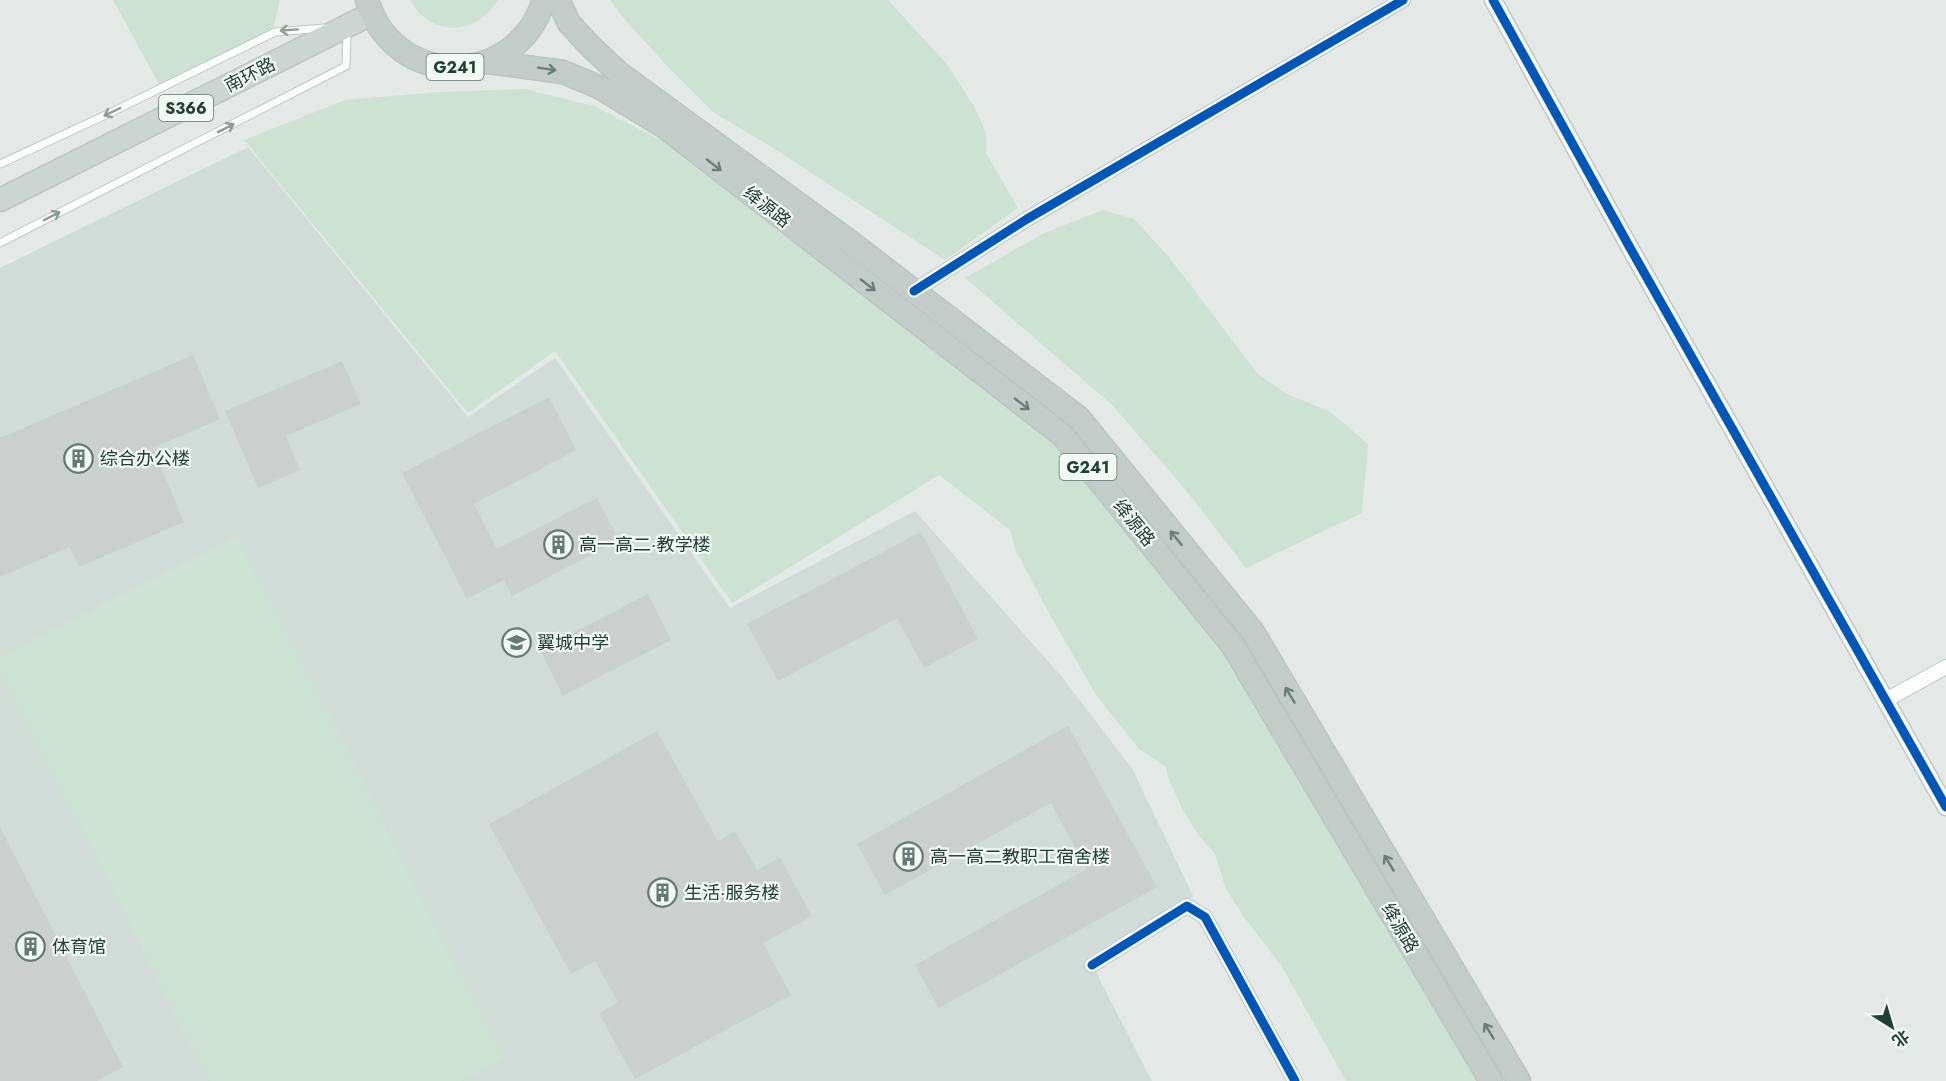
<svg xmlns="http://www.w3.org/2000/svg" width="1946" height="1081" font-family="Jost,'Noto Sans SC',sans-serif">
	<style>
		.built { fill: #d1dbd7 }
		.green { fill: #cce3d4 }
		.building { fill: #cbd0ce }
		.lines { fill: none; stroke-linecap: round; stroke-linejoin: round }
		.service-casing { stroke: #c1c6c4; stroke-width: 9 }
		.minor-casing { stroke: #c1c6c4; stroke-width: 16 }
		.tertiary-casing { stroke: #c1c6c4; stroke-width: 19 }
		.primary-casing { stroke: #bcc5c3; stroke-width: 25 }
		.trunk-casing { stroke: #bcc5c3; stroke-width: 25 }
		.service { stroke: #fbfcfb; stroke-width: 7 }
		.minor { stroke: #fbfcfb; stroke-width: 14 }
		.tertiary { stroke: #fbfcfb; stroke-width: 16 }
		.primary { stroke: #cdd5d3; stroke-width: 22 }
		.trunk { stroke: #c4ccca; stroke-width: 22 }
		.cycleway-casing { stroke: #f2f9f5; stroke-width: 13 }
		.cycleway { stroke: #0057b8; stroke-width: 9 }
		.oneway { stroke: #8e9d99 }
		.oneway2 { stroke: #6a7e79 }
		.labels { text-anchor: middle; stroke-width: 4.5; stroke-linejoin: round; paint-order: stroke }
		.shield { fill: #f2f9f5; stroke: #607670; stroke-width: 1.5 }
		.shield-label { font-size: 16px; font-weight: bold; fill: #213e37 }
		.street-label { font-size: 18px; fill: #213e37; stroke: #f2f9f5 }
		.poi-label { font-size: 18px; fill: #213e37; stroke: #f2f9f5; text-anchor: start }
	</style>
	<rect width="100%" height="100%" fill="#e4e9e7"/>
	<!-- built -->
	<path class="built" d="M248 147 468 417 555 358 730 608 915 511 1062 677 1133 770 1193 896 1088 957 1152 1081H0V268Z"/>
	<!-- green -->
	<path class="green" d="M113 0H280L272 33 161 88Z
		M410 0H498C476 36 431 38 410 0Z
		M610 0H888L946 63 974 106 986 133V153L1018 208 945 260 770 146 714 113 667 66 626 21Z
		M525 89 594 106 667 143 855 284 1016 408 1082 469 1229 655 1479 1081H1346L1282 967 1241 913 1225 887 1215 854 1199 836 1183 811 1168 777 1166 767 1139 749 1096 695 1046 608 1016 551 1010 530 939 475 732 603 555 351 468 413 244 140 345 100 438 92Z
		M1103 210 1134 219 1169 257 1258 374 1287 394 1329 411 1368 444 1362 513 1246 568 1185 489 1112 405 965 278 1044 233Z
		M237 536 504 1059 461 1081H210L0 670V657Z"/>
	<!-- building -->
	<path class="building" d="M193 355 220 419 153 448 184 522 79 567 70 547 0 577V438Z
		M342 361 361 404 286 436 300 470 258 488 225 411Z
		M549 397 576 450 474 504 497 549 597 498 619 540 512 596 504 580 467 599 402 473Z
		M921 532 978 639 924 668 897 618 778 681 747 624Z
		M648 594 671 640 563 696 540 650Z
		M1068 726 1157 887 939 1008 915 965 1087 869 1051 803 885 895 857 844Z
		M657 731 718 841 735 831 757 870 780 858 812 916 763 943 791 995 635 1079 599 1013 618 1002 595 961 571 974 489 824Z
		M0 827 123 1067 97 1081H0Z"/>
	<g class="lines">
		<defs>
			<path id="service" d="M0 164 110 113 275 32 324 28
				M0 243 346 66 347 32"/>
			<path id="minor" d="M914 291 1027 219 1403 0
				M1886 700 1946 667
				M1092 965 1187 906 1205 917 1295 1081"/>
			<path id="tertiary" d="M1493 0 1629 246 1946 807"/>
			<path id="primary" d="M0 200 371 14"/>
			<path id="trunk" d="M367 0C394 90 516 89 544 0
				M558 0 569 23 590 46 619 73 849 241 1079 418 1253 632 1519 1081
				M489 62 563 72 599 87 665 127 1062 435 1233 646 1491 1081"/>
		</defs>
		<!-- service casing -->
		<use href="#service" class="service-casing"/>
		<!-- minor casing -->
		<use href="#minor" class="minor-casing"/>
		<!-- tertiary casing -->
		<use href="#tertiary" class="tertiary-casing"/>
		<!-- primary casing -->
		<use href="#primary" class="primary-casing"/>
		<!-- trunk casing -->
		<use href="#trunk" class="trunk-casing"/>
		<!-- service -->
		<use href="#service" class="service"/>
		<!-- minor -->
		<use href="#minor" class="minor"/>
		<!-- tertiary -->
		<use href="#tertiary" class="tertiary"/>
		<!-- primary -->
		<use href="#primary" class="primary"/>
		<!-- trunk -->
		<use href="#trunk" class="trunk"/>
		<defs>
			<path id="cycleway" d="M1493 0 1629 246 1946 807
				M914 291 1027 219 1403 0
				M1092 965 1187 906 1205 917 1295 1081"/>
		</defs>
		<!-- cycleway casing -->
		<use href="#cycleway" class="cycleway-casing"/>
		<!-- cycleway -->
		<use href="#cycleway" class="cycleway"/>
	</g>
	<!-- one-way arrows -->
	<defs><path id="oneway-shaft" d="M-6 0H5M1.5-3L5.5 0L1.5 3" fill="none" stroke-width="1.6" stroke-linecap="round" stroke-linejoin="round" transform="scale(1.5)"/></defs>
	<g class="oneway">
		<use href="#oneway-shaft" transform="translate(289 30) rotate(176)"/>
		<use href="#oneway-shaft" transform="translate(112 112) rotate(154)"/>
		<use href="#oneway-shaft" transform="translate(226 128) rotate(-27)"/>
		<use href="#oneway-shaft" transform="translate(52 216) rotate(-27)"/>
	</g>
	<g class="oneway2">
		<use href="#oneway-shaft" transform="translate(547 69) rotate(9)"/>
		<use href="#oneway-shaft" transform="translate(714 165) rotate(38)"/>
		<use href="#oneway-shaft" transform="translate(868 285) rotate(38)"/>
		<use href="#oneway-shaft" transform="translate(1022 404) rotate(38)"/>
		<use href="#oneway-shaft" transform="translate(1176 538) rotate(-129)"/>
		<use href="#oneway-shaft" transform="translate(1290 695) rotate(-121)"/>
		<use href="#oneway-shaft" transform="translate(1389 863) rotate(-121)"/>
		<use href="#oneway-shaft" transform="translate(1489 1031) rotate(-121)"/>
	</g>
	<!-- icons -->
	<defs>
		<symbol id="building-ring" viewBox="-11 -11 22 22"><circle r="9.5" fill="#f2f9f5" stroke="#657a75" stroke-width="1.5"/><path d="M-4-6H4V6H1V3H-1V6H-4ZM-2.5-4.3h1.7v1.8h-1.7ZM.8-4.3h1.7v1.8H.8ZM-2.5-1h1.7V.8h-1.7ZM.8-1h1.7V.8H.8Z" fill="#657a75"/></symbol>
		<symbol id="school-ring" viewBox="-11 -11 22 22"><circle r="9.5" fill="#f2f9f5" stroke="#657a75" stroke-width="1.5"/><path d="M0-5L7-2L0 1L-7-2ZM-4 1L0 2.5L4 1V4Q0 6-4 4Z" fill="#657a75"/></symbol>
	</defs>
	<g fill-rule="evenodd">
		<use href="#building-ring" x="62" y="442" width="33" height="33"/>
		<use href="#building-ring" x="542" y="528" width="33" height="33"/>
		<use href="#school-ring" x="500" y="626" width="33" height="33"/>
		<use href="#building-ring" x="892" y="840" width="33" height="33"/>
		<use href="#building-ring" x="646" y="876" width="33" height="33"/>
		<use href="#building-ring" x="14" y="930" width="33" height="33"/>
	</g>
	<g class="labels">
		<!-- shield labels -->
		<g class="shield">
			<rect x="426.5" y="54" width="57" height="26" rx="4.5"/>
			<rect x="159" y="95" width="54" height="26" rx="4.5"/>
			<rect x="1059.5" y="454" width="57" height="26" rx="4.5"/>
		</g>
		<g class="shield-label">
			<text x="455" y="73">G241</text>
			<text x="186" y="114">S366</text>
			<text x="1088" y="473">G241</text>
		</g>
		<!-- street labels -->
		<g class="street-label">
			<text transform="translate(250 75) rotate(-27)" y="6">南环路</text>
			<text transform="translate(767 207) rotate(38)" y="6">绛源路</text>
			<text transform="translate(1134 523) rotate(51)" y="6">绛源路</text>
			<text transform="translate(1400 928) rotate(59)" y="6">绛源路</text>
		</g>
		<!-- poi labels -->
		<g class="poi-label">
			<text x="100" y="465">综合办公楼</text>
			<text x="579" y="551">高一高二·教学楼</text>
			<text x="537" y="649">翼城中学</text>
			<text x="930" y="863">高一高二教职工宿舍楼</text>
			<text x="684" y="899">生活·服务楼</text>
			<text x="52" y="953">体育馆</text>
		</g>
	</g>
	<!-- north arrow -->
	<g transform="translate(1892 1027) rotate(143)" stroke="#f2f9f5" stroke-width="4.5" paint-order="stroke">
	<path d="M0-4.5L10 22L0 15L-10 22Z" fill="#213e37"/>
	<text y="-9" font-size="16" font-weight="bold" text-anchor="middle" fill="#213e37">北</text>
	</g>
</svg>
